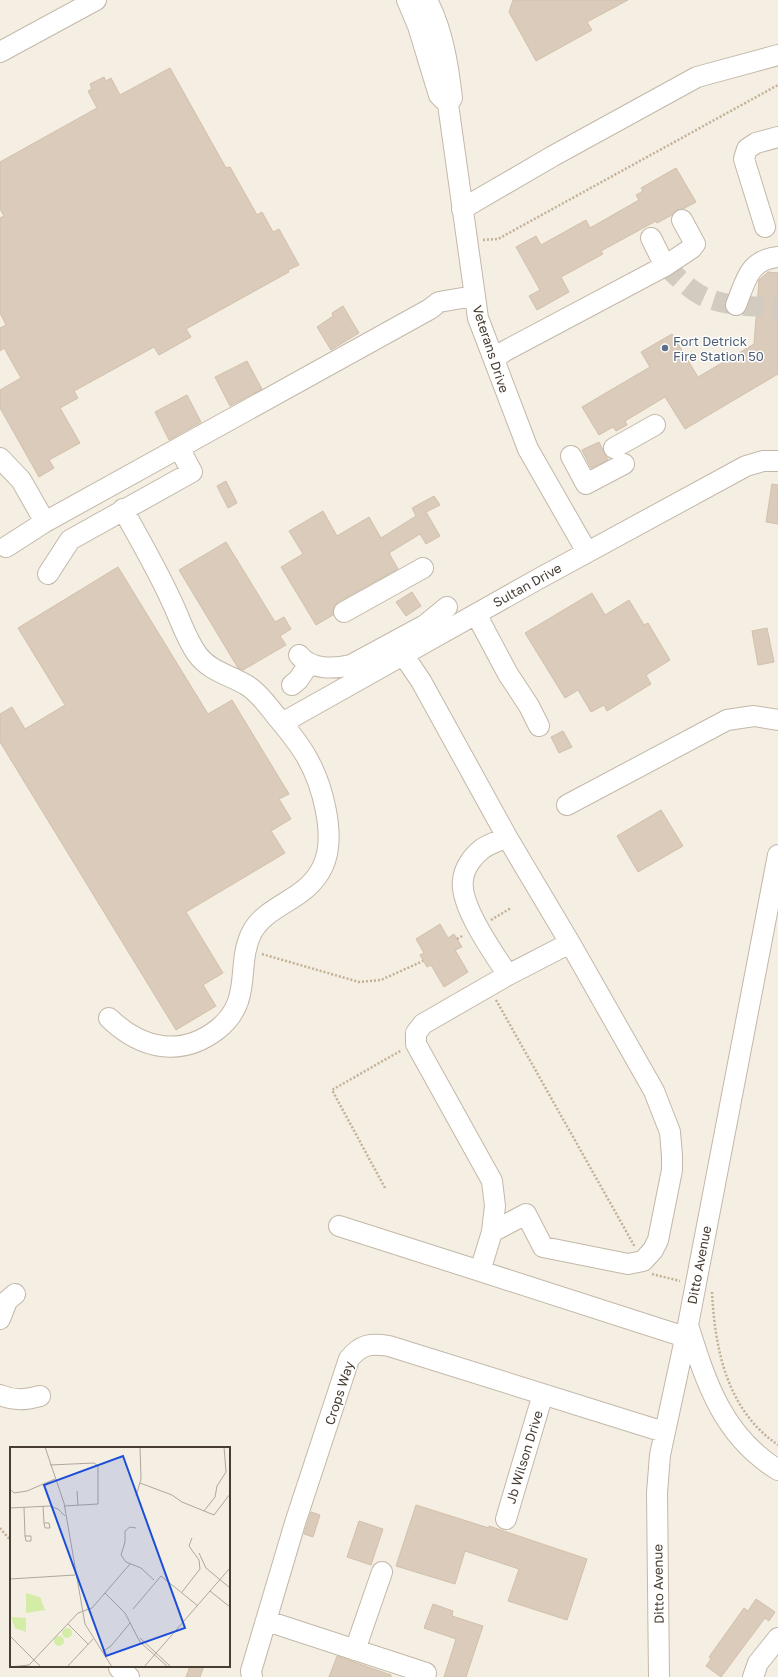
<svg xmlns="http://www.w3.org/2000/svg" width="778" height="1677" font-family="'Golos Text',sans-serif">
	<style>
		.building { fill: #dacbba; stroke: #d2c0aa }
		.lines { fill: none; stroke-linecap: round; stroke-linejoin: round }
		.minor-tunnel { stroke: #d1cbc0; stroke-width: 20; stroke-dasharray: 20 10; stroke-linecap: butt }
		.minor-casing { stroke: #c3b8a8; stroke-width: 22 }
		.path { stroke: #c4b095; stroke-width: 2.5; stroke-dasharray: 2 2; stroke-linecap: butt }
		.minor { stroke: #fff; stroke-width: 20 }
		.service-dot { fill: #5c6f8a; stroke: #fff; stroke-width: 1.5 }
		.labels { text-anchor: middle; stroke-width: 3; stroke-linejoin: round; paint-order: stroke }
		.service-label { font-size: 13px; fill: #4e5e75; stroke: #fff; text-anchor: start }
		.street-label { font-size: 13px; fill: #473d33; stroke: #fff }
		.inset-road { fill: none; stroke: #afa79d; stroke-width: 1 }
		.view { fill: #1d4ed8; fill-opacity: 0.15; stroke: #1d4ed8; stroke-width: 2 }
		.inset-edge { fill: none; stroke: #473d33; stroke-width: 2 }
	</style>
	<rect width="100%" height="100%" fill="#f4eee3"/>
	<!-- building -->
	<path class="building" d="M513 0H628L587 22 592 30 536 61 509 12Z
		M170 68 226 168 230 167 257 215 262 212 273 232 279 229 299 265 288 270 289 272 186 329 191 337 159 355 154 347 74 391 78 398 60 408 80 443 49 460 54 468 39 477 0 408V390L21 378 4 348 0 351V328L6 325 0 313V218L4 216 0 209V162L97 108 88 91 92 89 90 84 104 77 106 81 111 78 120 95Z
		M676 168 696 202 683 209 677 210 672 215 657 223 656 221 601 251 603 254 561 277 569 292 537 310 529 296 540 290 516 247 536 236 541 245 586 220 590 228 639 200 636 195 643 191 641 188Z
		M768 272 778 273V374L685 429 665 397 625 421 627 425 616 431 613 427 599 435 582 407 650 367 641 352 672 334 698 377 754 344 759 280Z
		M343 306 359 333 331 350 317 327 333 316 332 313Z
		M247 361 262 389 230 406 215 377Z
		M187 395 201 422 169 440 155 412Z
		M599 442 608 460 591 468 582 450Z
		M226 481 237 503 228 508 217 486Z
		M772 484 778 485V524L766 522Z
		M434 496 440 505 426 512 440 536 426 544 420 534 389 553 398 569 338 602 334 606 333 615 316 625 281 567 303 554 289 531 323 511 337 536 369 517 381 538 416 516 412 508Z
		M226 542 275 622 284 617 291 629 280 636 286 645 243 670 238 668 179 570Z
		M118 567 208 714 232 700 289 794 279 799 291 819 271 831 285 853 186 912 223 973 203 985 216 1006 176 1030 0 742V714L12 707 25 729 65 705 18 628Z
		M412 592 421 606 406 616 396 602Z
		M592 593 605 615 629 600 644 625 648 623 670 660 646 675 651 684 607 711 604 705 591 712 578 690 565 698 525 633Z
		M767 628 774 662 758 665 752 631Z
		M563 731 572 747 559 753 551 737Z
		M661 810 683 846 638 872 617 836Z
		M440 924 448 938 454 934 462 947 455 950 468 972 444 987 431 965 427 967 420 955 424 953 416 939Z
		M416 1505 489 1528V1526L587 1559 567 1620 508 1601 519 1569 465 1551 455 1584 396 1566Z
		M311 1512 320 1515 313 1537 304 1534Z
		M359 1521 383 1529 371 1565 347 1557Z
		M756 1599 775 1612 769 1621 765 1618 721 1677 706 1666 711 1659 709 1657 744 1608 748 1611Z
		M433 1604 453 1611 452 1616 483 1626 466 1677H444L456 1639 424 1628Z
		M337 1656 391 1675V1677H329Z
		M190 1666H204L200 1677H186Z"/>
	<g class="lines">
		<!-- minor-tunnel -->
		<path class="minor-tunnel" d="M665 266C678 277 693 294 710 299 731 307 755 306 778 308"/>
		<defs>
			<path id="minor" d="M407 0 418 26 439 95 448 104 478 318 528 449 587 552
				M427 0C443 31 448 64 452 98L448 104
				M0 52 96 0
				M462 209 553 156 697 77 778 55
				M765 227 744 159 747 149 756 143 778 137
				M651 238 665 266
				M736 305C746 281 748 260 778 257
				M494 359 505 351 665 266 692 248 695 244 682 220
				M614 448 655 425
				M571 456 586 484 624 464
				M0 458 21 480 45 522 430 309 439 302 474 296
				M6 547 45 522
				M48 574 70 540 192 472 179 448
				M344 612 423 568
				M476 614 508 674 529 706 539 726
				M299 655C311 670 334 669 351 665L425 625 447 607
				M404 656 421 681 507 837 570 943 654 1091 670 1132 672 1156V1170L658 1240 653 1250 643 1261 628 1264 543 1247 526 1214 492 1232 480 1271 685 1337
				M292 685 298 680 309 664
				M282 723 540 578 746 466 763 461H778
				M567 805 727 720 754 716 778 720
				M507 837C499 841 489 844 482 849 473 856 464 868 463 880 459 905 494 954 508 975
				M109 1018C141 1049 181 1058 218 1029 254 1000 235 965 252 932 268 903 307 901 323 866 337 836 322 783 306 756 298 742 287 729 277 717 268 706 260 694 248 686 231 675 210 672 197 654 185 637 180 618 171 600 157 569 139 539 123 509
				M339 1226 480 1271
				M492 1232 495 1206 492 1181 416 1044V1033L423 1024 508 975 570 943
				M0 1319 7 1301 15 1294
				M688 1325C706 1383 723 1436 778 1470
				M0 1395C14 1401 25 1400 40 1396
				M506 1519 543 1394
				M267 1621 426 1673
				M355 1650 382 1572
				M119 1668 129 1677
				M252 1677 251 1671 295 1523 349 1359C361 1344 371 1343 389 1346L664 1432
				M659 1677 657 1493 660 1455 688 1325 778 855
				M753 1677 758 1663 778 1638"/>
		</defs>
		<!-- minor casing -->
		<use href="#minor" class="minor-casing"/>
		<!-- path -->
		<path class="path" d="M483 240 498 239 778 85
			M491 920 511 908
			M457 939 464 935
			M262 954 359 982 381 980 423 961
			M496 1000 635 1247
			M385 1188 332 1090 402 1050
			M652 1274 680 1281
			M712 1292C715 1350 727 1410 778 1445
			M0 1528 11 1541"/>
		<!-- minor -->
		<use href="#minor" class="minor"/>
	</g>
	<!-- markers -->
	<circle class="service-dot" cx="665" cy="348" r="4"/>
	<g class="labels">
		<!-- service labels -->
		<g class="service-label">
			<text x="673" y="346">Fort Detrick<tspan x="673" dy="15">Fire Station 50</tspan></text>
		</g>
		<!-- street labels -->
		<g class="street-label">
			<text transform="translate(491 349) rotate(72)" y="5">Veterans Drive</text>
			<text transform="translate(527 585) rotate(-29)" y="5">Sultan Drive</text>
			<text transform="translate(699 1265) rotate(-79)" y="5">Ditto Avenue</text>
			<text transform="translate(339 1393) rotate(-72)" y="5">Crops Way</text>
			<text transform="translate(524 1457) rotate(-73)" y="5">Jb Wilson Drive</text>
			<text transform="translate(658 1584) rotate(-91)" y="5">Ditto Avenue</text>
		</g>
	</g>
	<!-- overview -->
	<g transform="translate(10 1447)">
		<rect width="220" height="220" fill="#f4eee3"/>
		<path d="M16 146 30 150 35 163 16 166ZM1 170 16 171V185L5 181ZM52 186a5 5 0 1 1 10 0a5 5 0 1 1-10 0ZM44 194a5 5 0 1 1 10 0a5 5 0 1 1-10 0Z" fill="#d3eda7"/>
		<path class="inset-road" d="M35 0 54 56 75 177 102 220M40 18 84 16 88 19V57L54 59M130 36 162 48 172 55 204 68 220 47M0 42 4 46 17 44 45 32M67 44 68 58M126 49 131 32 130 0M33 59 34 76M14 60 15 89M0 61 40 59 48 62 55 69M194 64 205 50 207 39 216 25 214 0M34 76H39L40 81H35ZM126 81 120 80 115 84V95L111 108 116 115 131 121 144 133M15 89H21V94H16ZM189 106 196 121 220 141M0 132 65 128M200 144 220 160M172 145 190 122 189 113 179 99 182 91M95 146 115 166 130 195 158 220M123 162 151 129 188 159M58 177 78 197M0 189 31 220M130 191 161 220M92 205 101 199 120 176M0 220 19 218 68 166 82 161 120 117M57 220 83 192M134 220 220 121"/>
		<path class="view" d="M113 9 175 181 96 209 34 38Z"/>
		<rect width="220" height="220" class="inset-edge"/>
	</g>
</svg>
